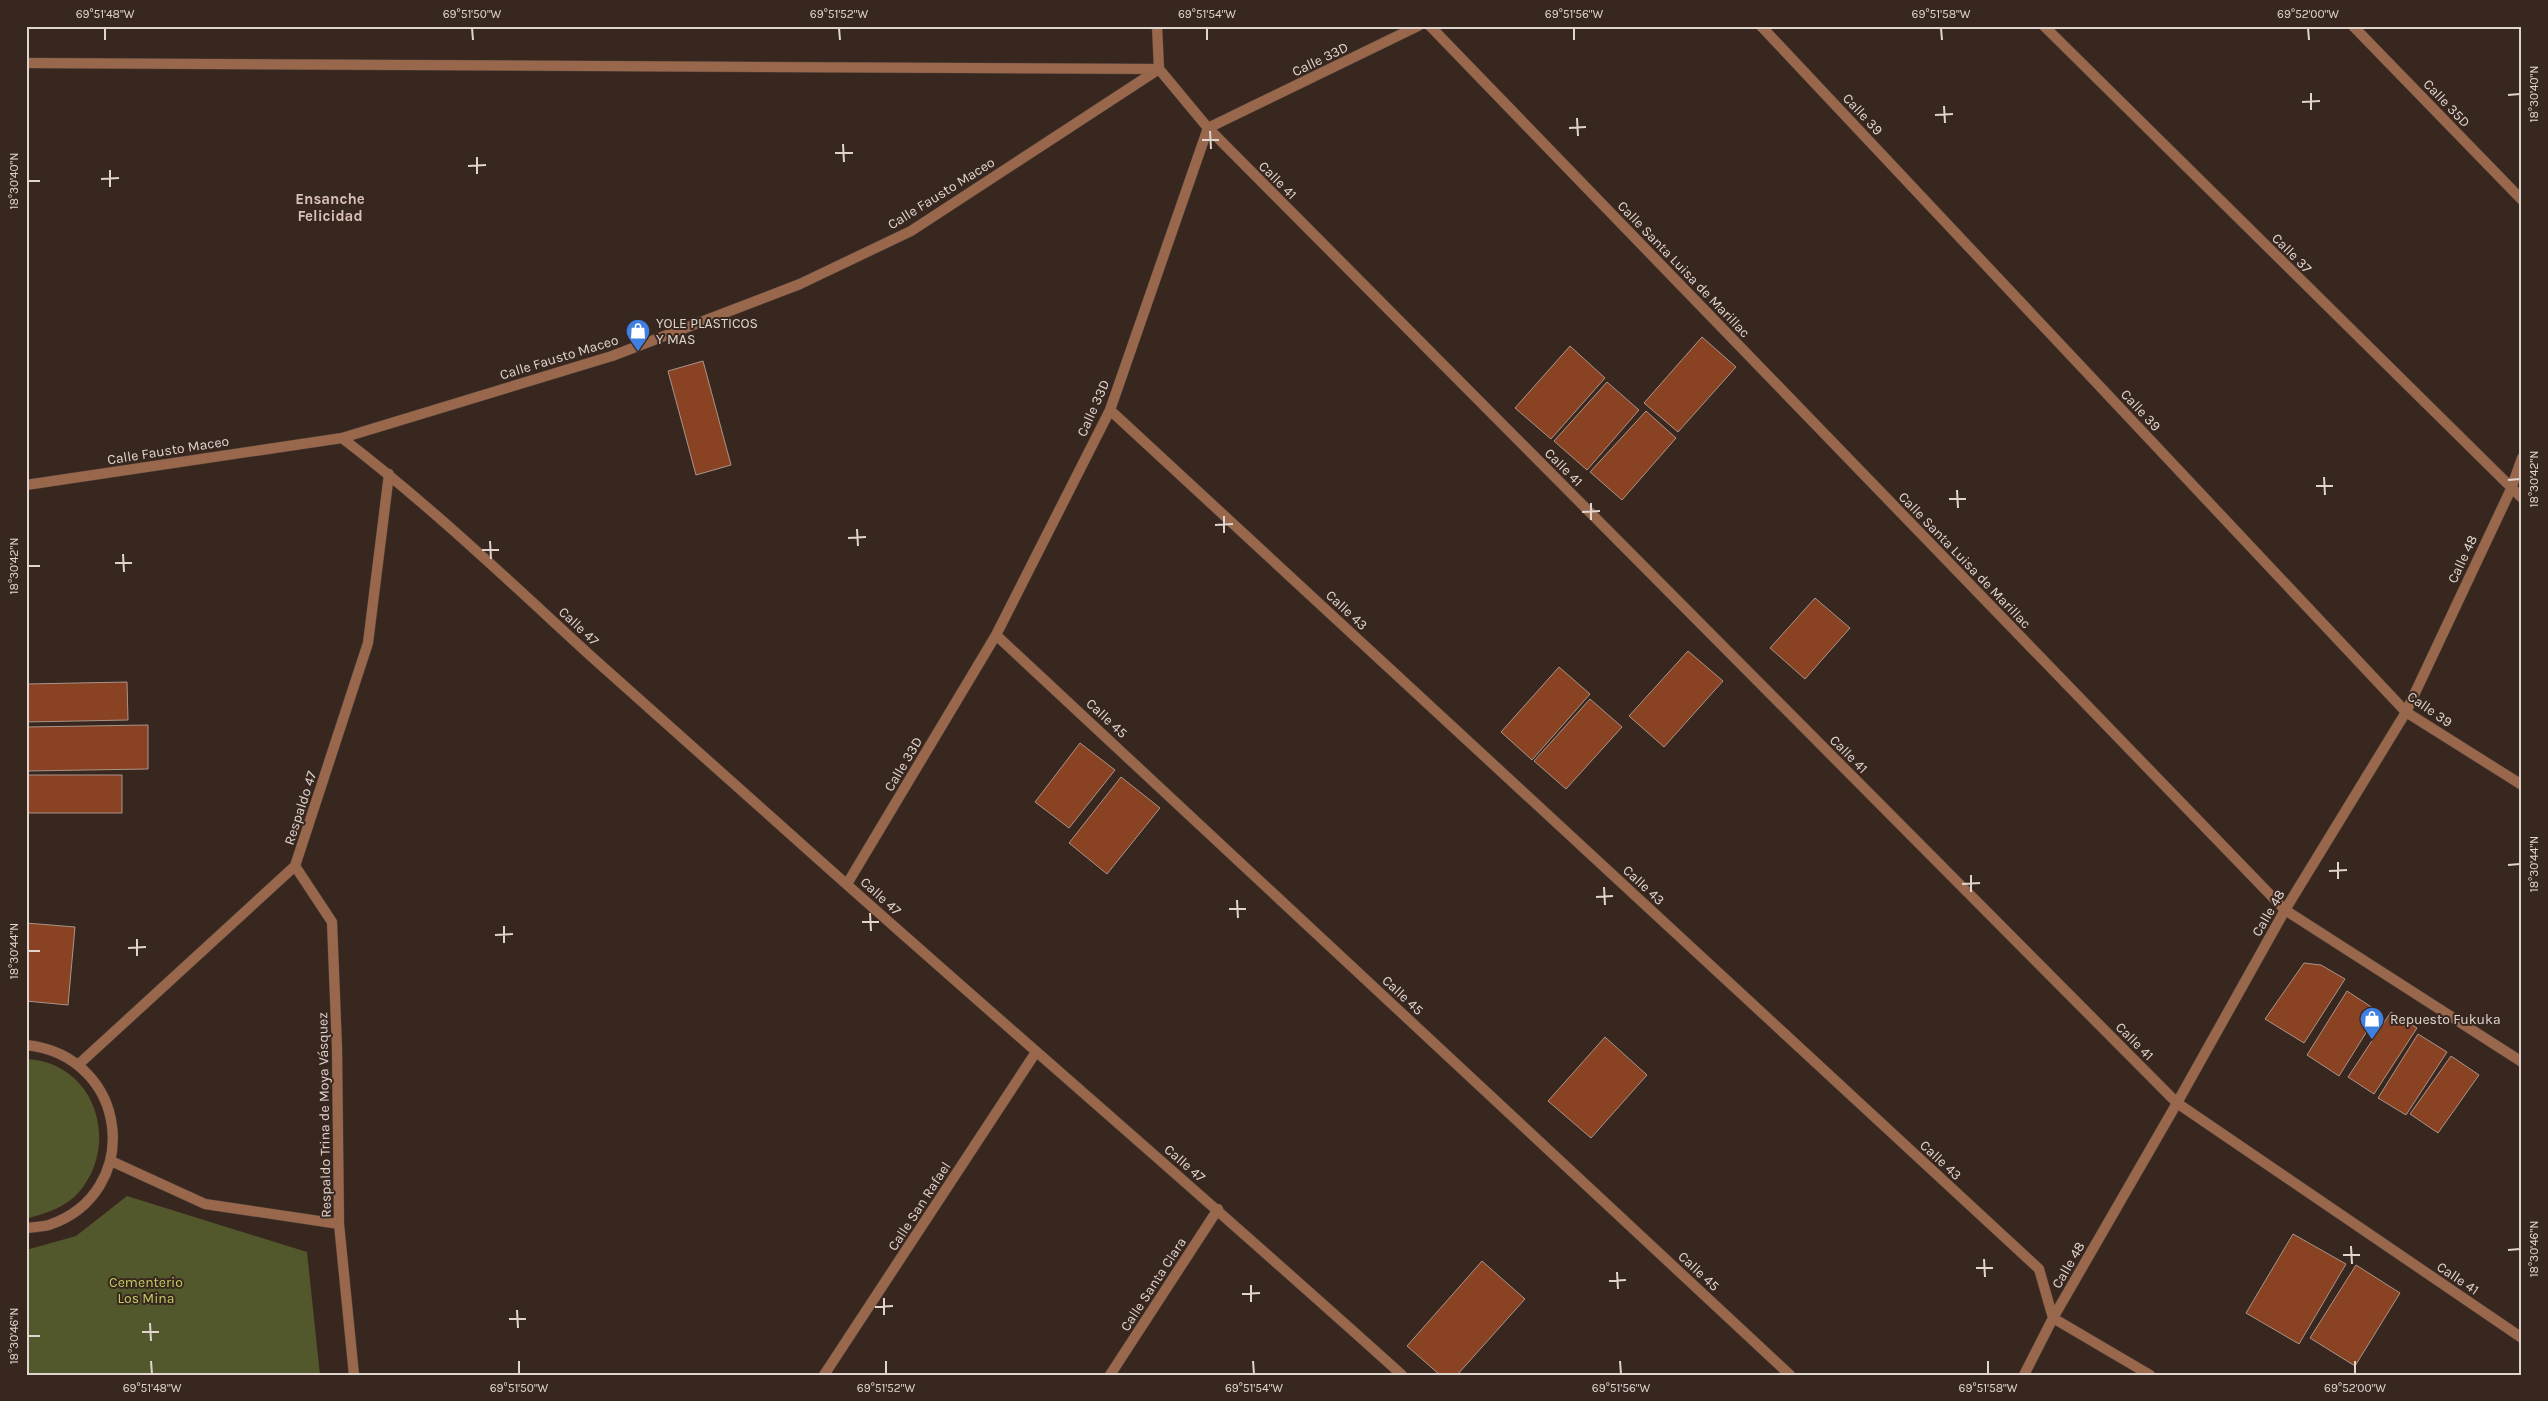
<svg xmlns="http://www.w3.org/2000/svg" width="2548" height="1401" font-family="Karla,sans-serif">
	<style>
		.green { fill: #53572c }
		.building { fill: #894323; stroke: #aa948b }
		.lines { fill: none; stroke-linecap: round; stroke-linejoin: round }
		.minor-casing { stroke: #53433b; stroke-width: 11 }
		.minor { stroke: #99684c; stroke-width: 10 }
		.ticks { fill: none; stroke: #e0d4cf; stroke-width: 2 }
		.labels { text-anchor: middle; stroke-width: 4; stroke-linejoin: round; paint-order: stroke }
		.street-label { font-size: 14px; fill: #e0d4cf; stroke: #38271f }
		.poi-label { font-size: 14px; fill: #e0d4cf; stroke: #38271f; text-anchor: start }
		.park-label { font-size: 14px; fill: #c3ce5f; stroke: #38271f }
		.neighbourhood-label { font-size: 15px; font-weight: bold; fill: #d9c1b8; stroke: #38271f }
		.neatline { fill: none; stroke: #e0d4cf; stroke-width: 2 }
		.ticks-label { font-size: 12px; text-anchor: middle; fill: #e0d4cf }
	</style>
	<rect width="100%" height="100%" fill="#38271f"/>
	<!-- green -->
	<path class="green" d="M26 1059C95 1062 121 1143 79 1192 66 1207 47 1213 29 1218H26Z
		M127 1196 307 1252 320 1375H26V1250L76 1236Z"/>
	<!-- building -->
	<path class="building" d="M1702 337 1736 367 1678 432 1644 403Z
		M1570 346 1605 378 1551 439 1515 408Z
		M703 361 731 465 696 475 668 371Z
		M1607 382 1639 410 1587 470 1554 441Z
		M1646 411 1676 438 1622 500 1590 472Z
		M1815 598 1850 628 1805 679 1770 648Z
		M1688 651 1723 681 1664 747 1629 716Z
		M1559 667 1590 694 1532 760 1501 732Z
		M127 682 128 720 26 722V684Z
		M1590 699 1622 727 1566 789 1534 761Z
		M148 725V769L26 771V727Z
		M1080 743 1115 770 1069 828 1035 802Z
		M26 775H122V813H26Z
		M1121 777 1160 808 1107 874 1069 843Z
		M26 923 75 927 68 1005 26 1001Z
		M2304 963 2321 965 2345 979 2304 1043 2265 1019Z
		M2347 991 2379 1012 2339 1076 2307 1055Z
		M2391 1012 2417 1028 2374 1094 2348 1077Z
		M2418 1034 2447 1052 2406 1115 2378 1098Z
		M1605 1037 1647 1075 1591 1138 1548 1101Z
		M2451 1056 2479 1075 2438 1133 2410 1114Z
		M2293 1234 2346 1264 2299 1344 2246 1313Z
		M1482 1261 1525 1299 1457 1375H1440L1407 1346Z
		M2356 1265 2400 1293 2355 1366 2310 1338Z"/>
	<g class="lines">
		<defs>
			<path id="minor" d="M1430 26 2285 910 2522 1062
				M1761 26 2406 712 2522 785
				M2044 26 2522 498
				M2353 26 2522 200
				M26 63 1159 69 1208 128 2177 1103 2522 1338
				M1110 410 2039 1269 2053 1318 2150 1375
				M342 438C431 506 511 583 593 658 655 713 717 768 779 824 985 1009 1196 1189 1402 1375
				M26 485 342 438 612 356 800 284 911 231 1159 69 1157 26
				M996 635 1790 1375
				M295 866 332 922 337 1048 339 1224 354 1375
				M847 884 996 635 1110 410 1208 128 1418 26
				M26 1045C130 1056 144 1193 49 1225 42 1227 33 1227 26 1228
				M79 1064 295 866 368 643 389 474
				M111 1161 205 1204 339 1224
				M824 1375 1036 1052
				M1110 1375 1218 1209
				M2024 1375 2053 1318 2177 1103 2285 910 2406 712 2511 489 2522 458"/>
		</defs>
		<!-- minor casing -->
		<use href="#minor" class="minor-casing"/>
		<!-- minor -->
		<use href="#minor" class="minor"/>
	</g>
	<!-- ticks -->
	<path class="ticks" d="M105 28V40M472 28 473 40M839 28 840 40M1207 28V40M1574 28V40M1941 28 1942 40M2308 28 2309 40M2311 93V110M2508 95 2520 94M2302 102 2320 101M1944 106 1945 123M1935 115 1953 114M1577 118 1578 136M1569 128 1586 127M1210 131 1211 149M1202 140H1219M843 144 844 162M835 153H853M477 157V174M468 166 486 165M110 170V187M101 179 119 178M28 181H40M2324 477 2325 495M2508 480 2520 479M2316 486H2333M1957 490 1958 508M1949 499H1966M1591 503V520M1582 512 1600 511M1224 516V533M1215 525 1233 524M857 529 858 546M848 538 866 537M490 541 491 559M482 550H499M123 554 124 572M115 563H132M28 566H40M2338 862V879M2508 865 2520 864M2329 871 2347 870M1971 875V892M1962 884 1980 883M1604 887 1605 905M1596 897 1613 896M1237 900 1238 918M1229 909H1246M870 913 871 931M862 922H879M504 926V943M495 935 513 934M137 939V956M128 948 146 947M28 951H40M2351 1246 2352 1264M2508 1250 2520 1249M2343 1255H2360M1984 1259 1985 1277M1976 1268H1993M1617 1272 1618 1289M1609 1281 1626 1280M1251 1285V1302M1242 1294 1260 1293M884 1298V1315M875 1307 893 1306M517 1310 518 1328M509 1319H526M150 1323 151 1341M142 1332H159M28 1336H40M151 1361 152 1374M519 1361V1374M886 1361V1374M1253 1361 1254 1374M1620 1361 1621 1374M1988 1361V1374M2355 1361V1374"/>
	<!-- icons -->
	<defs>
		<symbol id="shop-pin" viewBox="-11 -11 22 30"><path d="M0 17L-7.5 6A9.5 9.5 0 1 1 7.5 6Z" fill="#3f7fe0" stroke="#38271f"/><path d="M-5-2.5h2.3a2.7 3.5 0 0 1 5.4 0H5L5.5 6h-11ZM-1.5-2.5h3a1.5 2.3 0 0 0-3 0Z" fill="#fff"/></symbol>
	</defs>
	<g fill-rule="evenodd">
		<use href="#shop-pin" x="624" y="317" width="28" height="38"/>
		<use href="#shop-pin" x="2358" y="1005" width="28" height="38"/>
	</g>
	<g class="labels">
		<!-- street labels -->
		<g class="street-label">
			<text transform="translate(1320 59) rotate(-26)" y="5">Calle 33D</text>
			<text transform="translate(2447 103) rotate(46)" y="5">Calle 35D</text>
			<text transform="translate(1863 114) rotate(47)" y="5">Calle 39</text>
			<text transform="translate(1278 180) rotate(45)" y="5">Calle 41</text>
			<text transform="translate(941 193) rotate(-32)" y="5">Calle Fausto Maceo</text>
			<text transform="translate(2292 253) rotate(45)" y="5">Calle 37</text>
			<text transform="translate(1684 269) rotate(46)" y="5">Calle Santa Luisa de Marillac</text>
			<text transform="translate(559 357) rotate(-17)" y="5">Calle Fausto Maceo</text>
			<text transform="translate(1093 408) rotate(-66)" y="5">Calle 33D</text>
			<text transform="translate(2141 410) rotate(47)" y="5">Calle 39</text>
			<text transform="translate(168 450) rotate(-9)" y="5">Calle Fausto Maceo</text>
			<text transform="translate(1564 467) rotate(45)" y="5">Calle 41</text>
			<text transform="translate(2462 559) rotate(-65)" y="5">Calle 48</text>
			<text transform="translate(1965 560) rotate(46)" y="5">Calle Santa Luisa de Marillac</text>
			<text transform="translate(1347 610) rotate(43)" y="5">Calle 43</text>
			<text transform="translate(579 626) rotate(43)" y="5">Calle 47</text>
			<text transform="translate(2430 709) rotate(35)" y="5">Calle 39</text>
			<text transform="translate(1107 718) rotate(43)" y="5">Calle 45</text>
			<text transform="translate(1849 754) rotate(45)" y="5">Calle 41</text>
			<text transform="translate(903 764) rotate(-59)" y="5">Calle 33D</text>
			<text transform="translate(300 808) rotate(-72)" y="5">Respaldo 47</text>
			<text transform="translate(1644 885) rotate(43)" y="5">Calle 43</text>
			<text transform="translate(881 896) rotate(42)" y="5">Calle 47</text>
			<text transform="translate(2268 913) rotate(-60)" y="5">Calle 48</text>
			<text transform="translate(1403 995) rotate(43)" y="5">Calle 45</text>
			<text transform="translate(2135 1041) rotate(45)" y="5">Calle 41</text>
			<text transform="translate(324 1115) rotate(-91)" y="5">Respaldo Trina de Moya Vásquez</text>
			<text transform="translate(1941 1160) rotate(43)" y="5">Calle 43</text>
			<text transform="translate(1185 1163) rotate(41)" y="5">Calle 47</text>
			<text transform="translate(919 1206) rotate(-57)" y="5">Calle San Rafael</text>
			<text transform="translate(2068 1265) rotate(-60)" y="5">Calle 48</text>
			<text transform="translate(1699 1271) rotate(43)" y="5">Calle 45</text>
			<text transform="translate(2458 1278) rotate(34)" y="5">Calle 41</text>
			<text transform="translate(1153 1284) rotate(-57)" y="5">Calle Santa Clara</text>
		</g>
		<!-- poi labels -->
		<g class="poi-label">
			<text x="656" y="328">YOLE PLASTICOS<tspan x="656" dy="16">Y MAS</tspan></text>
			<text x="2390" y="1024">Repuesto Fukuka</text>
		</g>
		<!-- park labels -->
		<g class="park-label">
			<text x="146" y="1287">Cementerio<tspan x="146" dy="16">Los Mina</tspan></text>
		</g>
		<!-- neighbourhood labels -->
		<g class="neighbourhood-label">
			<text x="330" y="204">Ensanche<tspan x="330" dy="17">Felicidad</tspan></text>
		</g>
	</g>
	<!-- border -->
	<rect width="2548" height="1401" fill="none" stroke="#38271f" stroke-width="55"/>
	<rect x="28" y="28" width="2492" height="1346" class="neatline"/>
	<g class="ticks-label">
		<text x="105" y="18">69°51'48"W</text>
		<text x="472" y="18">69°51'50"W</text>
		<text x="839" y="18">69°51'52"W</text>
		<text x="1207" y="18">69°51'54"W</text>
		<text x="1574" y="18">69°51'56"W</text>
		<text x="1941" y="18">69°51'58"W</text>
		<text x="2308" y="18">69°52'00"W</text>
		<text transform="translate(2534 94) rotate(-90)" y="4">18°30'40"N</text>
		<text transform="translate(14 181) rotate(-90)" y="4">18°30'40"N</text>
		<text transform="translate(2534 479) rotate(-90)" y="4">18°30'42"N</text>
		<text transform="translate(14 566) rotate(-90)" y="4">18°30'42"N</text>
		<text transform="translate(2534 864) rotate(-90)" y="4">18°30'44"N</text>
		<text transform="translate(14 951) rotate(-90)" y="4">18°30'44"N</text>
		<text transform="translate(2534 1249) rotate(-90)" y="4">18°30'46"N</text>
		<text transform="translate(14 1336) rotate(-90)" y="4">18°30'46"N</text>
		<text x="152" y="1392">69°51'48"W</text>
		<text x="519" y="1392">69°51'50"W</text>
		<text x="886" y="1392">69°51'52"W</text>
		<text x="1254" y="1392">69°51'54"W</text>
		<text x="1621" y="1392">69°51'56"W</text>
		<text x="1988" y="1392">69°51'58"W</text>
		<text x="2355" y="1392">69°52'00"W</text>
	</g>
</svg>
